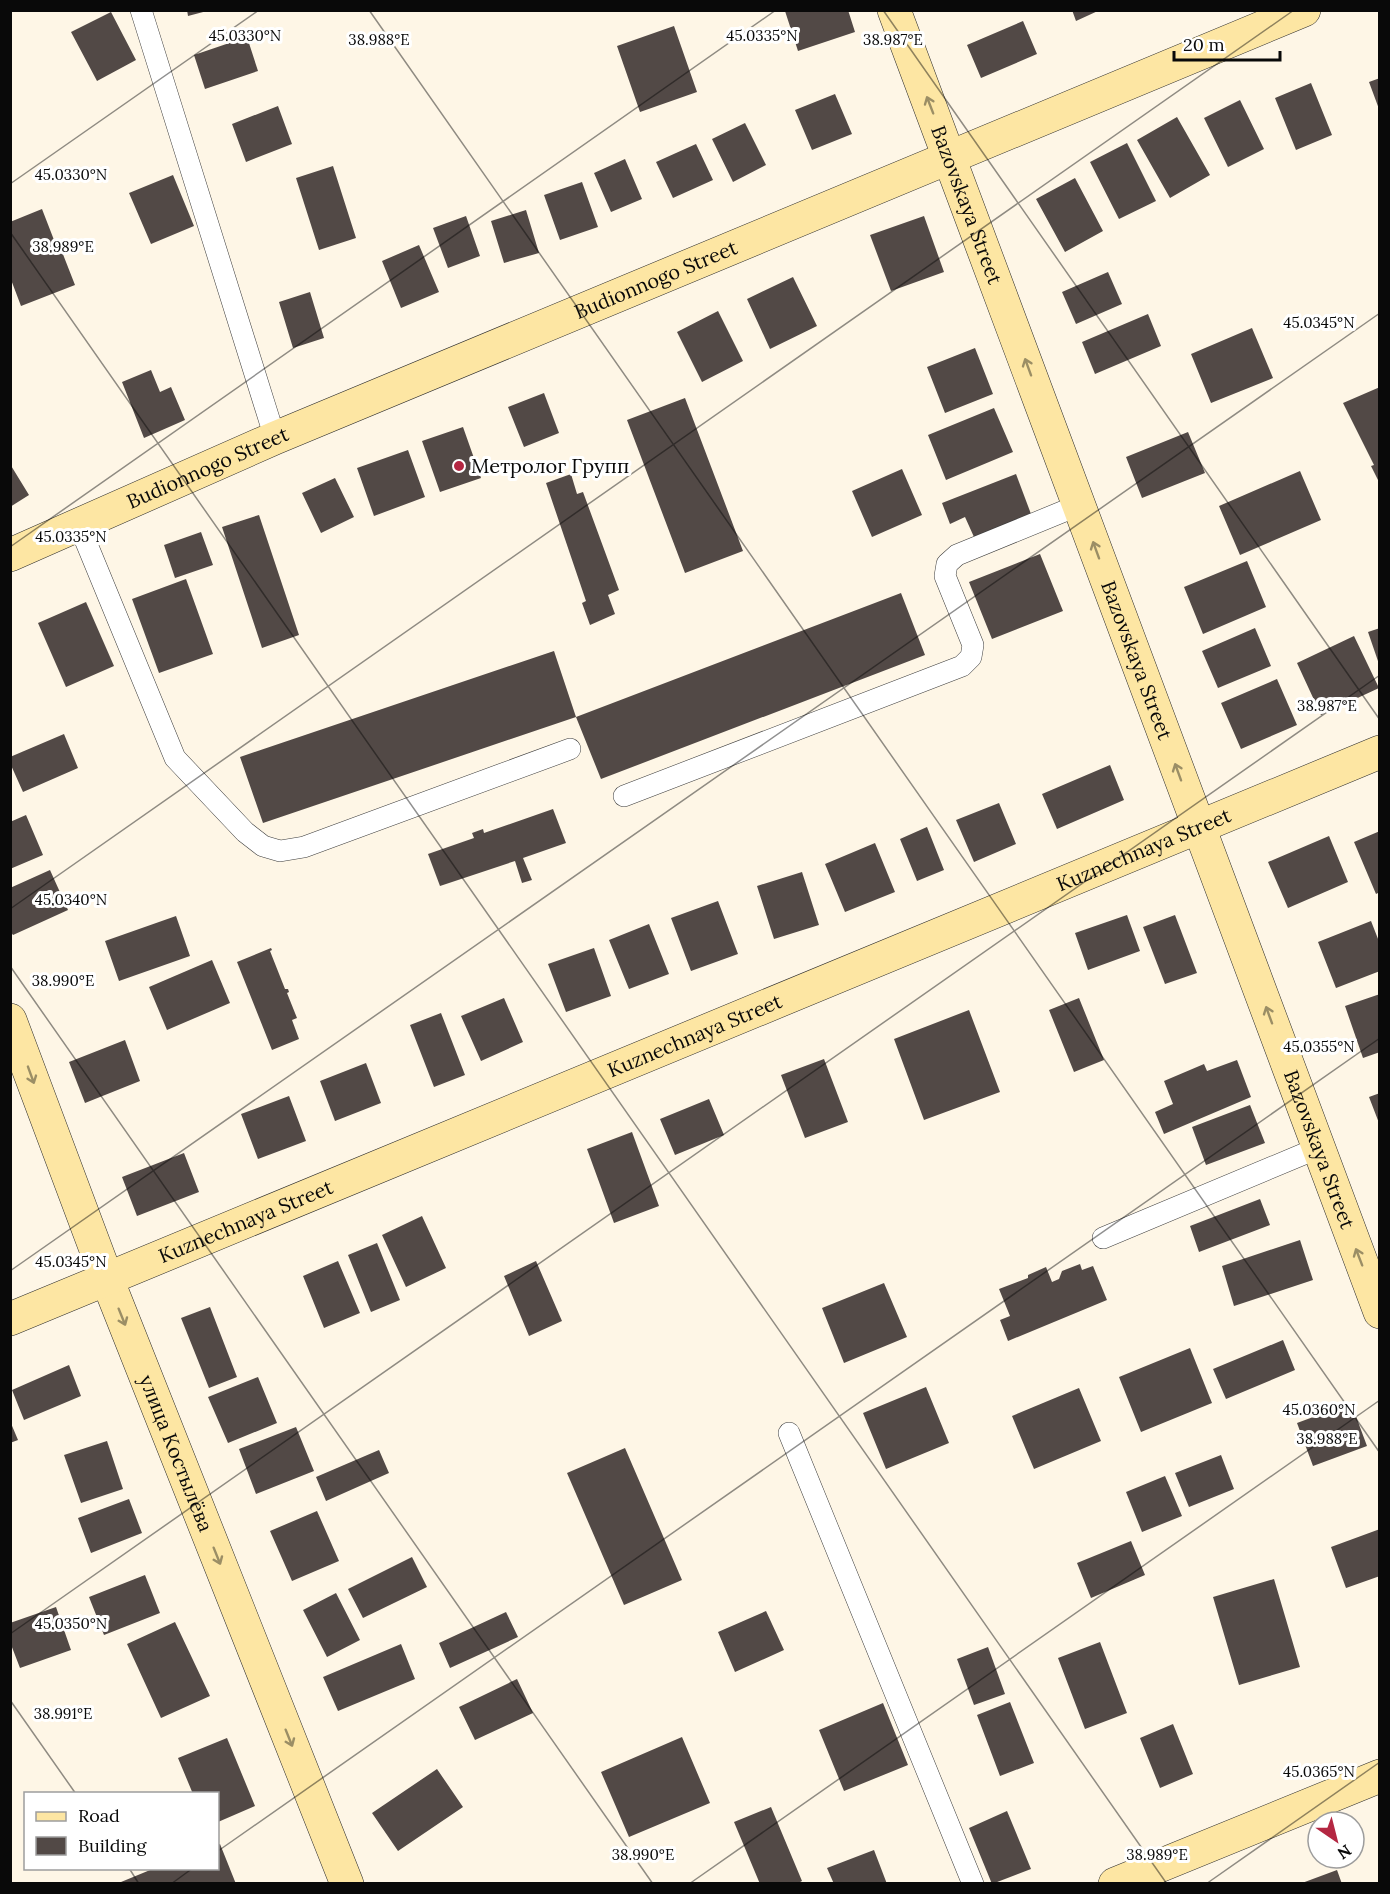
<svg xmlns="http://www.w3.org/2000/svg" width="1390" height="1894" font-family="Lora,serif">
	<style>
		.building { fill: #524946 }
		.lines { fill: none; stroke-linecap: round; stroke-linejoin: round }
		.lane-casing { stroke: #3c3c3c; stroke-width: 22 }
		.secondary-casing { stroke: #2b2b2b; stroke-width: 34 }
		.lane { stroke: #fff; stroke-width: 21 }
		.secondary { stroke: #fde6a3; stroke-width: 33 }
		.oneway { stroke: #9b8e65 }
		.ticks { fill: none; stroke: #090909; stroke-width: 1.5; stroke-opacity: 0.45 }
		.poi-dot { fill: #b42742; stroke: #fff; stroke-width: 2 }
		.labels { text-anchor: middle; stroke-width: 6; stroke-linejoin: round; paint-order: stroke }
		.street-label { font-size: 20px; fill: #090909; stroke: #fff }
		.poi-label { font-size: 20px; fill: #090909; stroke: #fff; text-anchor: start }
		.ticks-label { font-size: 15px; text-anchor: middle; fill: #090909; stroke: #fff; stroke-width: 6; stroke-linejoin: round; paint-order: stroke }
	</style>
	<rect width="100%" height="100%" fill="#fef6e6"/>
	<!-- building -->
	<path class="building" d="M187 10H207V11L188 16Z
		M788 10H848L855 32 798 51 785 11Z
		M1072 10H1100L1076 21Z
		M111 12 136 60 97 81 71 32Z
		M1023 21 1037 54 981 78 967 45Z
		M674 26 697 92 640 112 617 46Z
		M247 37 258 71 205 89 194 55Z
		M1380 78V109H1379L1369 82Z
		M1311 83 1332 135 1296 150 1275 98Z
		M835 94 852 134 812 150 795 110Z
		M1240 100 1264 149 1228 167 1204 118Z
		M278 106 292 144 246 162 232 124Z
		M1177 117 1210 175 1170 198 1137 140Z
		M745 123 766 165 733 182 712 139Z
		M1127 143 1156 201 1119 219 1090 162Z
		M696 144 713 180 673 198 656 162Z
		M625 159 642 199 611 212 594 173Z
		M333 166 356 238 319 250 296 178Z
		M173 175 194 226 151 244 129 193Z
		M1075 178 1103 231 1065 252 1036 199Z
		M582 182 598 227 560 240 544 195Z
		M42 209 54 240 57 239 75 285 21 306 10 277V222Z
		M526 210 539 253 504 263 491 221Z
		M466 216 480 256 448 268 433 228Z
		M924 216 944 272 891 291 870 235Z
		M419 245 439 292 401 308 382 261Z
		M1108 272 1122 304 1076 324 1062 292Z
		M793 277 817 326 770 349 747 299Z
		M310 292 324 338 293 348 279 302Z
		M718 311 743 361 702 382 677 332Z
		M1148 314 1161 346 1095 374 1082 342Z
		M1252 328 1273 378 1211 403 1191 354Z
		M975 348 993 394 945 413 927 367Z
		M151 370 160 392 171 387 185 420 144 438 122 382Z
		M1380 387V484L1371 466 1374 465 1343 403Z
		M544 393 559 433 524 447 508 407Z
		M685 398 743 551 685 573 627 420Z
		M994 408 1013 452 946 480 928 435Z
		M463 427 481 478 440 492 422 441Z
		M1188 432 1205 473 1142 498 1126 457Z
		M408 450 425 497 374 516 357 468Z
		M10 464 29 495 10 507Z
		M902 469 922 515 872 537 852 491Z
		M1300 471 1321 520 1240 555 1219 506Z
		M571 474 577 494 583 492 619 590 608 595 615 614 590 625 582 603 586 601 546 483Z
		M1016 474 1031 514 974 537 965 517 950 524 942 503Z
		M335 478 354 517 321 533 302 493Z
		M259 515 299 635 262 648 222 527Z
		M201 532 213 565 175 578 164 545Z
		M1040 554 1063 611 992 639 969 582Z
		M1247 561 1266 607 1203 634 1184 587Z
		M186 579 213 654 159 673 132 599Z
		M901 593 925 655 601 779 576 717Z
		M86 602 114 666 66 687 38 623Z
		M1255 628 1271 666 1218 688 1202 651Z
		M1380 628V663L1379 664 1368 632Z
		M1354 636 1379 688 1321 715 1297 663Z
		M554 651 576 717 263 823 240 757Z
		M1277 679 1297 725 1241 749 1221 703Z
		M64 734 78 768 23 792 10 763V757Z
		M1110 765 1124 800 1057 829 1042 794Z
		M999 803 1016 844 974 862 956 820Z
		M553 809 566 843 523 858 532 880 522 883 515 861 440 886 428 854 474 838 472 833 483 829 484 833Z
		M26 815 43 855 10 869V822Z
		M927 827 944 870 917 881 900 839Z
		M1380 831V892L1376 894 1354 842Z
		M1329 836 1348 882 1288 908 1268 862Z
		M875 843 895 892 845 912 825 864Z
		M50 870 68 910 13 935 10 931V888Z
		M802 872 819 925 774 939 757 886Z
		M718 901 738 954 691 971 671 918Z
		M1127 915 1140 951 1088 970 1075 933Z
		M1175 915 1197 973 1165 984 1143 927Z
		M176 916 190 956 119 981 105 941Z
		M1371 921 1380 944V971L1336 988 1318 942Z
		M649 924 669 974 629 989 609 940Z
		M271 948 272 950 270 951 285 989H288L289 992 287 993 297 1018 292 1020 299 1039 272 1050 237 962Z
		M594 948 611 996 566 1012 548 964Z
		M212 960 230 1003 167 1030 149 987Z
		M1380 994V1052L1363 1058 1345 1006Z
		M504 998 523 1042 481 1061 461 1016Z
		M1079 998 1104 1060 1074 1072 1049 1010Z
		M969 1010 1000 1092 924 1120 894 1039Z
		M441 1013 465 1075 434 1087 410 1025Z
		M125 1040 140 1081 85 1103 69 1062Z
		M824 1059 848 1122 805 1138 781 1075Z
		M1237 1060 1251 1097 1164 1134 1155 1112 1173 1104 1164 1081 1204 1064 1207 1071Z
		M366 1063 381 1103 335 1121 320 1081Z
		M1380 1093V1123H1379L1369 1097Z
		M289 1096 306 1141 258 1159 241 1114Z
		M709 1099 724 1135 675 1155 660 1119Z
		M1250 1105 1265 1143 1206 1165 1192 1127Z
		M632 1132 659 1206 614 1223 587 1149Z
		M184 1153 199 1192 137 1216 122 1177Z
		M1260 1199 1270 1225 1199 1252 1190 1226Z
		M422 1216 446 1268 406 1287 382 1235Z
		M1300 1240 1313 1280 1234 1306 1222 1266Z
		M377 1243 400 1300 371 1312 348 1255Z
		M338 1261 360 1313 324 1328 303 1276Z
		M536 1261 562 1321 529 1336 504 1276Z
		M1080 1264 1082 1270 1093 1266 1107 1300 1008 1341 1000 1320 1010 1316 999 1289 1028 1278V1275L1046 1267 1052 1282 1059 1279 1062 1271Z
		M884 1283 907 1337 844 1363 822 1308Z
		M210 1307 237 1377 209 1388 181 1318Z
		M1283 1340 1295 1370 1226 1399 1213 1369Z
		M1190 1348 1212 1403 1141 1432 1119 1377Z
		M69 1365 81 1396 24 1420 12 1390Z
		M258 1377 277 1423 228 1443 208 1397Z
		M926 1387 949 1443 886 1469 863 1413Z
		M1079 1388 1101 1441 1034 1469 1012 1416Z
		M1351 1403 1367 1446 1313 1466 1297 1423Z
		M10 1421 18 1440 10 1443Z
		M296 1427 314 1471 256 1494 239 1449Z
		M107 1441 123 1489 81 1503 64 1455Z
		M625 1448 682 1580 624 1605 567 1473Z
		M379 1450 389 1473 326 1501 316 1477Z
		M1221 1455 1234 1489 1189 1507 1175 1473Z
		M1165 1476 1182 1516 1142 1532 1126 1492Z
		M129 1499 142 1533 91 1553 78 1518Z
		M317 1511 339 1561 292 1581 270 1531Z
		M1380 1529V1576L1346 1588 1331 1547Z
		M1131 1541 1145 1575 1091 1598 1077 1563Z
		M412 1557 427 1587 363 1618 348 1589Z
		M145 1575 160 1613 104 1635 89 1597Z
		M1274 1579 1300 1667 1239 1685 1213 1597Z
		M336 1593 360 1640 327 1657 303 1610Z
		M56 1607 71 1650 20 1668 10 1642V1623Z
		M766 1611 784 1650 735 1672 718 1632Z
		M506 1612 518 1637 450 1668 439 1643Z
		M175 1622 210 1696 161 1718 127 1644Z
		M1100 1642 1127 1713 1085 1729 1058 1658Z
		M401 1644 415 1679 338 1711 323 1677Z
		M988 1647 1005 1694 974 1705 957 1659Z
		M517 1679 533 1713 475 1740 459 1707Z
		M1010 1702 1034 1763 1000 1776 977 1715Z
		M883 1703 908 1765 844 1791 819 1730Z
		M1173 1724 1193 1774 1160 1788 1140 1738Z
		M682 1737 710 1803 629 1837 601 1772Z
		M227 1738 255 1806 218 1822V1794H193L178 1758Z
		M437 1769 463 1807 398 1851 372 1813Z
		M771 1807 802 1881 796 1884H760L734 1822Z
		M1007 1811 1031 1869 992 1884 969 1828Z
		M220 1844 236 1884H122L121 1882 155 1868H218V1845Z
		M874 1850 887 1884H834L827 1868Z
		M1337 1870 1342 1884H1302V1883Z"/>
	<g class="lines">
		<defs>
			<path id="lane" d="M141 10 275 438
				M79 525 175 758 245 832 263 846 280 851 304 847 570 749
				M624 796 962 666 971 657 973 645 945 576 947 564 957 555 1079 505
				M1103 1238 1318 1148
				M789 1433 973 1884"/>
			<g id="secondary">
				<path id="s1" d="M894 10 1380 1312"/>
				<path id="s2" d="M10 555 275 438 1304 10"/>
				<path id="s3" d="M10 1020 107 1279 347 1884"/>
				<path id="s4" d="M10 1319 1380 752"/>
				<path d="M1115 1884 1380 1776"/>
			</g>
		</defs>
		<!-- lane casing -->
		<use href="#lane" class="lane-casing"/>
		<!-- secondary casing -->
		<use href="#secondary" class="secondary-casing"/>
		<!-- lane -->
		<use href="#lane" class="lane"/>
		<!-- secondary -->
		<use href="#secondary" class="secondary"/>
	</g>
	<!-- one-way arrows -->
	<defs><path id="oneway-shaft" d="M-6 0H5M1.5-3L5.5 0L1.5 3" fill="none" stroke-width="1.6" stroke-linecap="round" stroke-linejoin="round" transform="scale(1.5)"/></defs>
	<g class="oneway">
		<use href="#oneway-shaft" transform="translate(930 105) rotate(-111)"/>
		<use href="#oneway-shaft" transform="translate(1028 367) rotate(-110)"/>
		<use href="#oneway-shaft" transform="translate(1096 550) rotate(-110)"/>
		<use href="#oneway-shaft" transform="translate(1178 772) rotate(-110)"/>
		<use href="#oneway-shaft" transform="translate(1269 1015) rotate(-110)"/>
		<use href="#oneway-shaft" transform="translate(31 1075) rotate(70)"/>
		<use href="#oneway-shaft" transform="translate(1359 1257) rotate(-111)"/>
		<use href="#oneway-shaft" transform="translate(122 1317) rotate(68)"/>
		<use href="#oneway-shaft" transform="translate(217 1556) rotate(68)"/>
		<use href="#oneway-shaft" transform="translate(289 1738) rotate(68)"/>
	</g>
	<!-- ticks -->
	<path class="ticks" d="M369 10 1380 1453M883 10 1380 720M10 184 259 10M10 232 1167 1884M10 547 776 10M10 909 1294 10M10 966 653 1884M10 1271 1380 313M10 1634 1380 675M10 1700 76 1794M218 1851 1380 1038M129 1868 139 1884M171 1884 193 1868M689 1884 1380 1400M1206 1884 1380 1762"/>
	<!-- markers -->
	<circle class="poi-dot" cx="459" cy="466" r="6"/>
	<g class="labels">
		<!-- street labels -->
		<g class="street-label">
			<text dy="7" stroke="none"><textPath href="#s1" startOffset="208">Bazovskaya Street</textPath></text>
			<text dy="7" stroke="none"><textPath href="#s2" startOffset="702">Budionnogo Street</textPath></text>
			<text dy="7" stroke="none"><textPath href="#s2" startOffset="216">Budionnogo Street</textPath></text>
			<text dy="7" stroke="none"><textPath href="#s1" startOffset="694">Bazovskaya Street</textPath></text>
			<text dy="7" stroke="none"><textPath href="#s4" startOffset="1227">Kuznechnaya Street</textPath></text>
			<text dy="7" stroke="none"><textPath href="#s4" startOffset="741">Kuznechnaya Street</textPath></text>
			<text dy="7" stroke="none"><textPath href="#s1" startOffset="1216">Bazovskaya Street</textPath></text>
			<text dy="7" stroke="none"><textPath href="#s4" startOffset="255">Kuznechnaya Street</textPath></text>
			<text dy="7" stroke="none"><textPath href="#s3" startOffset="464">улица Костылёва</textPath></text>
		</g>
		<!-- poi labels -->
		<g class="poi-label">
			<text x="471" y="473">Метролог Групп</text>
		</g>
	</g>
	<g class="ticks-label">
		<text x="245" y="41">45.0330°N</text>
		<text x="762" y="41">45.0335°N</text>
		<text x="379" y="45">38.988°E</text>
		<text x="893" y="45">38.987°E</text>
		<text x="71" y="180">45.0330°N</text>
		<text x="63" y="252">38.989°E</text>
		<text x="1319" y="328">45.0345°N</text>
		<text x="71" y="542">45.0335°N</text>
		<text x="1327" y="711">38.987°E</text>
		<text x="71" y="905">45.0340°N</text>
		<text x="63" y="986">38.990°E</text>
		<text x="1319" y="1052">45.0355°N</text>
		<text x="71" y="1267">45.0345°N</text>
		<text x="1319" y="1415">45.0360°N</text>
		<text x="1327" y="1444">38.988°E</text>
		<text x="71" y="1629">45.0350°N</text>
		<text x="63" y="1719">38.991°E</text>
		<text x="1319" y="1777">45.0365°N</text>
		<text x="643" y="1860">38.990°E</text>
		<text x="1157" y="1860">38.989°E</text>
	</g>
	<!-- border -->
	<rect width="1390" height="1894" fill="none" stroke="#090909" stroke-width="24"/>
	<!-- legend -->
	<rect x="24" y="1792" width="195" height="78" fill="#ffffff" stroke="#9d9d9d" stroke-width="1.5"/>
	<rect x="36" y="1812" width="30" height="9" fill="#fde6a3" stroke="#9d9d9d" stroke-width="1.5"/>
	<text x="78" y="1822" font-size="18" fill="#090909">Road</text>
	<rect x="36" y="1837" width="30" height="18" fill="#524946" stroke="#9d9d9d" stroke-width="1.5"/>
	<text x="78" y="1852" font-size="18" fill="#090909">Building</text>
	<!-- north arrow -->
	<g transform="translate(1336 1840) rotate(145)"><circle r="28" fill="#ffffff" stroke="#9d9d9d" stroke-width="1.5"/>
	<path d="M0-4.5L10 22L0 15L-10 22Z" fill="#b42742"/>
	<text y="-9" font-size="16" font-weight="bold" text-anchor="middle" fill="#090909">N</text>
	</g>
	<!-- scale -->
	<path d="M1174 51v9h106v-9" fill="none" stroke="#090909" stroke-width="3"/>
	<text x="1183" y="51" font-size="18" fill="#090909" stroke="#ffffff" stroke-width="4.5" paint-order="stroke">20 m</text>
</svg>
